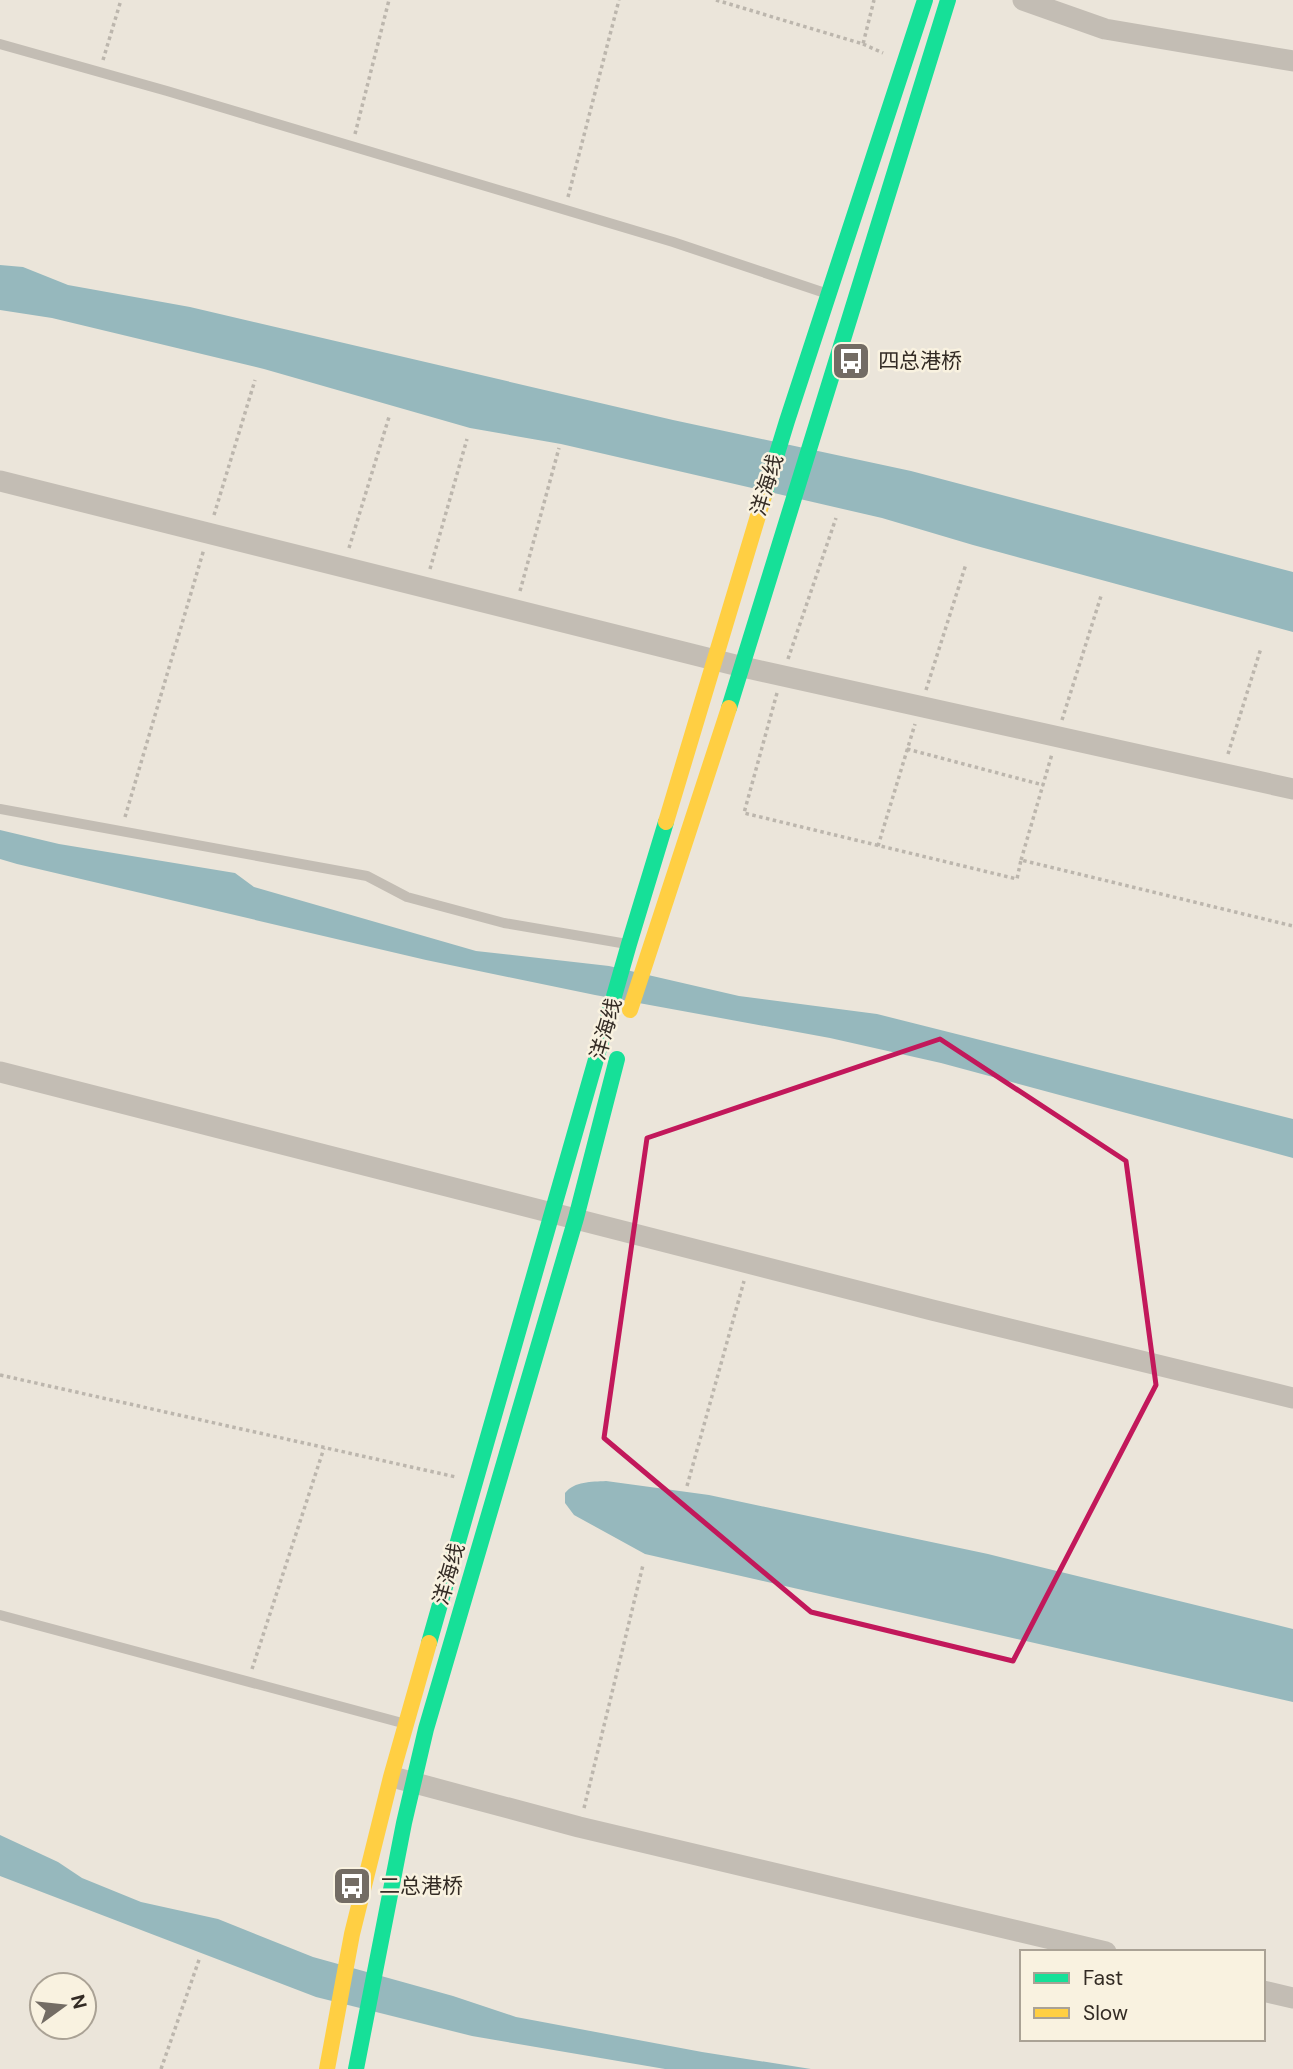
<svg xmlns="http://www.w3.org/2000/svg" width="1293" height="2069" font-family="'DM Sans','Noto Sans SC',sans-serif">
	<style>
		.water { fill: #96b8bd }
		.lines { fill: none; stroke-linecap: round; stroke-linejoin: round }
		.path { stroke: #bcb6ad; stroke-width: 3.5; stroke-dasharray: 3.5 3.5; stroke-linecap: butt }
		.lane { stroke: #c3bdb4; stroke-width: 10 }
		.street { stroke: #c3bdb4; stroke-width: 21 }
		.fast { stroke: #16e098; stroke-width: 16 }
		.slow { stroke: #ffcf43; stroke-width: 16 }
		.marked { fill: none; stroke: #c2185b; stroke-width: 5; stroke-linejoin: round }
		.labels { text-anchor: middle; stroke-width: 5; stroke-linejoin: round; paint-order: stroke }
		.poi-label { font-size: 21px; fill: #332b24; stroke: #f9f2e0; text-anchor: start }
		.street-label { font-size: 21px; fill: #332b24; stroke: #f9f2e0 }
	</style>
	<rect width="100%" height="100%" fill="#ebe5da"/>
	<!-- water -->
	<path class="water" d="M0 265 23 267 68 285 190 307 673 420 911 471 1293 572V632L973 545 882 518 561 444 470 428 264 369 52 318 0 310Z
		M0 830 59 844 235 873 254 887 476 951 609 966 739 996 877 1014 1293 1119V1158L941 1063 830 1038 595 995 426 960 17 864 0 859Z
		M606 1481 709 1495 988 1554 1293 1629V1702L645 1554 574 1515 565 1503V1493C575 1481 591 1482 606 1481Z
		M0 1835 58 1862 82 1878 141 1902 218 1919 313 1957 453 1996 516 2017 702 2052 811 2069H665L472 2036 316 1997 0 1876Z"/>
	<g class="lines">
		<!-- path -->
		<path class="path" d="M716 0 863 44 874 0
			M863 44 883 53
			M103 60 121 0
			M355 134 389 0
			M568 197 619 0
			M214 515 255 380
			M349 548 389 417
			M430 569 467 439
			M520 591 559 448
			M788 659 836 518
			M926 690 966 564
			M777 693 744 813 1017 879 1021 860 1293 926
			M1062 720 1101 596
			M907 749 1043 785
			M1228 754 1261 648
			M125 817 204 549
			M878 846 915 724
			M1021 860 1052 754
			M0 1375 456 1477
			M687 1486 744 1281
			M252 1669 324 1448
			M584 1808 643 1565
			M161 2069 200 1957"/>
		<!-- lane -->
		<path class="lane" d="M0 44 167 91 673 242 828 294
			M0 809 367 876 407 897 504 923 627 944
			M0 1615 406 1724"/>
		<!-- street -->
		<path class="street" d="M1023 0 1105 29 1293 61
			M0 481 743 667 1293 789
			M0 1072 932 1310 1293 1398
			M400 1779 579 1827 1106 1952
			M1263 1991 1293 1998"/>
		<!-- fast -->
		<path class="fast" d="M764 496 787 421 925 0
			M729 708 948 0
			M429 1643 629 944 666 822
			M356 2069 404 1823 426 1729 576 1218 617 1059"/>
		<!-- slow -->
		<path class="slow" d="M666 822 764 496
			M630 1010 729 708
			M327 2069 352 1934 391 1777 429 1643"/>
	</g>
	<!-- marked area -->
	<path class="marked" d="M940 1039 1126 1161 1156 1385 1013 1661 811 1612 604 1438 647 1138Z"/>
	<!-- icons -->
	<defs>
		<symbol id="bus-square" viewBox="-11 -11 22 22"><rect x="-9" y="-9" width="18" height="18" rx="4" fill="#736c64" stroke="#f9f2e0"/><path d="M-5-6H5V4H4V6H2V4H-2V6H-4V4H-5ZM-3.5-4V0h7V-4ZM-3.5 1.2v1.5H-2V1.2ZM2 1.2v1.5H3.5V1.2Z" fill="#fff"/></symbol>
	</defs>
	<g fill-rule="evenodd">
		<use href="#bus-square" x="829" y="339" width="44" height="44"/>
		<use href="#bus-square" x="330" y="1864" width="44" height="44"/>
	</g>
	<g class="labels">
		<!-- poi labels -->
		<g class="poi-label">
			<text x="878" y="368">四总港桥</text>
			<text x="379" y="1893">二总港桥</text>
		</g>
		<!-- street labels -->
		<g class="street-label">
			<text transform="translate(767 485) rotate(-73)" y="7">洋海线</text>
			<text transform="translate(606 1029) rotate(-74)" y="7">洋海线</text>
			<text transform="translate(449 1574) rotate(-74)" y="7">洋海线</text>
		</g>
	</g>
	<!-- legend -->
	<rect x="1020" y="1950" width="245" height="91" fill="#f9f2e0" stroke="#aaa295" stroke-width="2"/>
	<rect x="1034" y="1973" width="35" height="10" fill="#16e098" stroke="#aaa295" stroke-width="2"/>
	<text x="1083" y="1985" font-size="21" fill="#332b24">Fast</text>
	<rect x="1034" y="2008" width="35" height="10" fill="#ffcf43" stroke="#aaa295" stroke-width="2"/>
	<text x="1083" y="2020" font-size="21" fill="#332b24">Slow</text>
	<!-- north arrow -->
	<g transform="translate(63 2006) rotate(75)"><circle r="33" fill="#f9f2e0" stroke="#aaa295" stroke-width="2"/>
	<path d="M0-5L12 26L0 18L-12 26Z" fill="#736c64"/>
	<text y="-10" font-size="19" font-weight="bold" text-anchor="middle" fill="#332b24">N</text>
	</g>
</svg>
